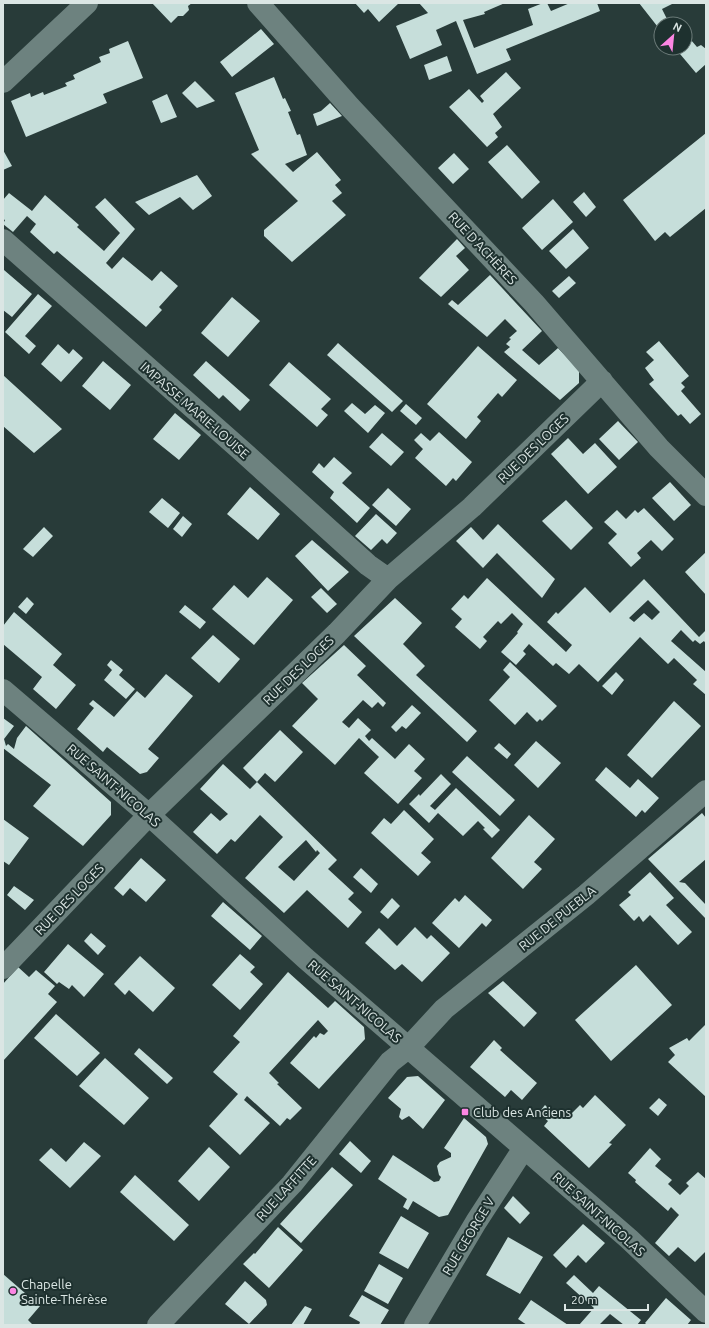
<svg xmlns="http://www.w3.org/2000/svg" width="709" height="1328" font-family="Ubuntu,sans-serif">
	<style>
		.building { fill: #c6deda; fill-rule: evenodd }
		.lines { fill: none; stroke-linecap: round; stroke-linejoin: round }
		.minor { stroke: #6d827f; stroke-width: 22 }
		.poi-dot { fill: #fc86e3; stroke: #1e312f; stroke-width: 1.5 }
		.labels { text-anchor: middle; stroke-width: 4; stroke-linejoin: round; paint-order: stroke }
		.street-label { font-size: 13px; fill: #dbe6e4; stroke: #1e312f }
		.poi-label { font-size: 13px; fill: #dbe6e4; stroke: #1e312f; text-anchor: start }
	</style>
	<rect width="100%" height="100%" fill="#283b39"/>
	<!-- building -->
	<path class="building" d="M152 3H192L188 6 189 10 183 16H178L171 23Z
		M355 3H399L379 22 368 9 364 13Z
		M419 3H505L484 12 485 14 463 20 474 48 533 25 528 9 543 3H547L551 11 570 3H597L600 11 506 49 511 60 477 74 456 21 436 30 442 45 410 59 396 26 428 13Z
		M639 3H674L662 9 668 21 672 17 678 24H661V31Z
		M261 29 274 44 232 77 220 62Z
		M685 33 697 47 701 45 706 49V64L696 73 675 48H685Z
		M128 41 143 78 103 94 107 103 26 137 11 101 30 93 31 97 43 92 44 95 67 86 65 83 75 79 73 75 101 62 99 57 110 53 109 49Z
		M447 56 452 71 429 80 424 65Z
		M506 72 521 88 493 114 502 127 495 133 498 137 487 147 449 107 469 89 482 103 484 101 480 96Z
		M274 77 283 99 285 98 291 111 288 112 297 135 300 134 307 155 285 164 293 172 317 152 341 180 335 185 342 193 332 201 346 215 292 262 264 236V230L298 201 251 154 259 150 235 93Z
		M195 81 215 101 197 108 182 93Z
		M167 94 177 117 161 123 152 101Z
		M330 103 342 116 317 126 313 114 321 111Z
		M706 133V208L670 237 665 232 655 241 623 200Z
		M507 145 540 182 522 199 488 162Z
		M3 150 12 166 3 170Z
		M454 153 469 169 453 184 438 168Z
		M197 175 212 196 193 210 180 197 149 215 135 202Z
		M584 192 596 207 586 217 573 202Z
		M9 193 32 211 45 195 79 225 77 227 104 251 120 233 95 207 105 198 135 229 106 263 112 269 123 257 152 281 161 271 178 286 159 307 162 310 146 327 57 251 54 254 30 232 36 224 27 216 13 232 3 224 5 220 3 219V200Z
		M553 199 573 222 542 250 522 228Z
		M573 229 589 248 566 269 549 251Z
		M457 239 465 248 456 256 469 270 441 297 419 278Z
		M4 270 32 294 12 317 3 310Z
		M490 275 542 331 522 350 539 365 558 348 579 370V383L560 400 504 352 510 347 506 344 511 339 509 338 517 331 505 319 487 337 448 304 452 300 458 305Z
		M569 276 576 283 559 298 552 291Z
		M38 294 52 306 25 336 36 346 29 354 5 332Z
		M232 297 260 321 228 357 201 333Z
		M659 341 689 376 681 383 685 387 681 391 701 414 690 424 681 414 678 416 649 384 654 380 645 368 654 360 646 352Z
		M338 343 403 401 392 412 327 355Z
		M58 344 69 354 73 349 83 358 61 382 41 364Z
		M478 346 517 380 502 397 498 393 477 417 481 421 466 439 427 404Z
		M103 361 131 385 110 410 82 386Z
		M206 361 250 400 240 411 223 395 219 399 193 375Z
		M289 362 331 399 321 409 328 415 317 427 269 385Z
		M3 375 62 429 34 453 3 426Z
		M352 403 365 414 375 405 385 413 368 433 344 411Z
		M406 404 422 418 416 425 400 411Z
		M175 413 201 435 179 460 153 439Z
		M618 421 638 442 619 460 599 439Z
		M439 432 472 462 456 481 453 478 446 486 415 458 423 449 414 440 421 433 430 441Z
		M382 433 404 452 391 466 369 447Z
		M568 438 583 454 595 443 617 467 588 494 551 454Z
		M334 457 352 473 342 483 370 508 357 523 330 498 334 492 312 472 319 463 324 468Z
		M670 482 691 505 674 521 652 498Z
		M250 487 280 514 258 540 227 514Z
		M388 488 411 509 396 526 372 505Z
		M162 498 180 513 168 528 149 512Z
		M566 500 593 528 571 550 542 521Z
		M644 508 674 539 662 551 651 540 637 553 641 558 631 567 608 543 617 534 604 522 617 510 626 519 635 510 638 513Z
		M376 514 397 533 387 544 382 539 371 550 355 536Z
		M183 516 192 524 182 537 173 529Z
		M498 524 555 579 542 598 497 553 483 568 456 541 471 527 483 540Z
		M44 527 53 536 33 557 23 549Z
		M312 540 349 572 328 591 295 556Z
		M706 552V595L685 572Z
		M267 577 293 600 254 645 212 609 234 585 248 598Z
		M487 578 566 652 572 645 547 622 556 612 558 614 585 587 610 613 644 579 699 637 706 630V644L704 641 700 644 695 640 693 642 681 630 671 641 706 672V695L693 684 697 680 674 658 668 664 640 637 598 682 579 664 569 674 556 663 553 666 529 644 523 651 526 654 516 665 501 652 518 633 517 632 523 624 512 613 501 624 498 621 483 637 487 641 480 649 455 627 462 619 451 609 464 595 468 599ZM648 600 660 612 652 620 644 613 634 622 629 618Z
		M321 588 337 604 327 613 311 597Z
		M27 597 34 604 26 614 18 607Z
		M395 598 422 623 403 644 425 666 416 675 477 731 467 742 354 636Z
		M185 605 206 622 200 629 179 612Z
		M14 612 62 654 53 665 76 685 56 709 33 689 42 677 3 644V626Z
		M213 635 240 659 219 683 191 658Z
		M344 645 366 666 357 675 386 703 383 707 378 702 372 708 363 700 342 722 349 728 358 718 371 730 365 736 369 741 372 738 395 759 409 744 425 759 414 771 422 778 398 804 364 773 379 757 359 738 335 765 292 726 318 699 302 683Z
		M111 660 123 670 119 675 135 689 126 699 104 680 112 670 107 665Z
		M510 662 557 706 542 721 540 719 537 722 527 712 515 725 489 700 510 677 503 670Z
		M616 672 624 680 612 695 602 686Z
		M166 674 193 696 148 749 159 758 147 772 140 774 107 747 103 752 77 729 94 708 89 704 93 700 114 717 137 691 145 698Z
		M674 701 701 726 652 778 627 755Z
		M412 705 421 713 406 729 402 726 396 732 391 727Z
		M3 718 14 726 4 739 6 746 8 744 14 749 17 738 26 726 111 802V815L83 846 33 806 51 785 3 748Z
		M280 730 303 752 275 782 265 773 257 782 243 768Z
		M536 741 561 763 538 788 514 765Z
		M499 743 511 754 507 759 494 748Z
		M467 756 515 800 500 816 452 772Z
		M223 764 250 789 257 782 337 860 328 869 354 893 348 899 362 912 348 928 307 890 284 913 245 878 283 837 260 815 235 842 231 839 217 854 193 832 211 813 220 821 228 814 200 789ZM306 840 316 852 317 850 320 853 294 881 278 867Z
		M606 767 630 788 638 779 659 798 645 813 642 810 636 817 595 780Z
		M441 774 451 784 430 806 435 810 456 788 500 830 492 838 483 829 485 828 478 821 463 836 438 813 429 823 409 804 419 794 420 796Z
		M404 810 434 839 421 853 431 862 418 876 371 833 384 818 391 824Z
		M702 813 706 818V859L679 882 685 883 706 905V919L648 859Z
		M529 815 555 839 534 862 542 869 523 889 491 858Z
		M3 819 29 838 9 865 3 861Z
		M141 858 166 880 146 902 130 888 123 896 114 888Z
		M361 868 378 884 371 893 353 877Z
		M650 872 674 898 666 905 692 932 678 945 650 915 643 922 639 916 634 921 619 905 631 895 628 892Z
		M14 886 34 900 25 910 7 895Z
		M465 895 492 920 486 927 482 923 459 948 432 923 455 898 459 902Z
		M392 898 400 906 388 919 380 912Z
		M223 902 262 936 250 950 211 916Z
		M415 927 427 939 431 935 450 953 422 982 402 964 395 970 365 943 379 928 397 946Z
		M91 933 106 946 98 955 84 941Z
		M68 944 104 974 84 997 72 985 69 989 59 982 57 984 44 972Z
		M240 954 255 967 250 972 263 984 240 1010 212 985Z
		M140 956 175 988 153 1012 129 990 125 995 114 984Z
		M636 965 672 1005 611 1061 575 1020Z
		M18 967 29 977 36 970 55 986 48 994 57 1002 3 1061V984Z
		M288 972 328 1008 335 1001 364 1027 365 1039 319 1089 290 1063 314 1036 316 1038 320 1033 324 1035 328 1031 318 1020 269 1073 279 1083 277 1084 302 1108 290 1120 287 1118 280 1126 247 1096 244 1100 270 1123 240 1155 209 1126 238 1094 213 1072 240 1042 233 1036Z
		M503 981 537 1013 524 1027 488 993Z
		M56 1014 100 1053 77 1076 34 1038Z
		M706 1024V1097L668 1062 675 1055 669 1048 687 1038 689 1041Z
		M494 1040 502 1048 500 1050 537 1083 522 1100 511 1090 505 1097 470 1067Z
		M139 1048 173 1078 167 1084 134 1054Z
		M105 1058 149 1098 124 1125 79 1086Z
		M418 1076 445 1100 423 1129 409 1116 402 1120 399 1117 401 1109 388 1098 407 1077Z
		M595 1095 626 1125 609 1143 612 1144 589 1168 544 1126 548 1121 542 1116 541 1110 545 1105 554 1114 561 1111 568 1117 580 1105 583 1108Z
		M659 1098 667 1105 658 1116 649 1108Z
		M464 1118 486 1137 488 1144 448 1215 439 1217 413 1201 408 1210 403 1207 407 1199 378 1179 393 1155 434 1182 439 1181 441 1177 439 1175 437 1166 440 1162 451 1157V1153L444 1148Z
		M350 1141 371 1161 361 1173 339 1154Z
		M84 1142 101 1156 70 1188 39 1160 51 1148 66 1162Z
		M209 1147 230 1167 199 1201 178 1181Z
		M650 1148 661 1159 655 1166 672 1180 668 1184 680 1195 689 1186 686 1183 698 1172 706 1179V1251L695 1262 678 1247 669 1256 655 1243 679 1215 671 1207 668 1211 635 1182 636 1180 628 1173Z
		M332 1167 353 1185 301 1243 280 1224Z
		M135 1175 189 1225 174 1241 120 1192Z
		M513 1196 530 1213 520 1224 504 1208Z
		M401 1216 429 1233 408 1269 379 1253Z
		M583 1224 605 1243 586 1263 578 1255 566 1268 553 1255Z
		M278 1227 303 1250 269 1288 243 1264 254 1253 255 1254Z
		M508 1237 543 1257 520 1294 486 1275Z
		M379 1264 403 1278 388 1304 364 1291Z
		M3 1274 40 1306 28 1320 33 1325H3Z
		M574 1275 593 1293 599 1286 641 1320 637 1325H624L610 1314 599 1325H579L594 1308 566 1283Z
		M245 1281 266 1300 267 1305 249 1324 225 1304Z
		M362 1295 389 1310 380 1325H359L360 1322 349 1316Z
		M666 1298 691 1320 687 1325H647L645 1323Z
		M531 1300 568 1325H527L518 1319Z
		M305 1306 312 1309 303 1325H291Z"/>
	<g class="lines">
		<!-- minor -->
		<path class="minor" d="M258 3 350 107 534 303 659 448 706 495
			M3 82 87 3
			M3 240 242 451 368 565 388 579
			M3 690 149 815 305 958 629 1239 706 1312
			M3 968 149 815 337 633 388 579 472 507 602 381
			M158 1325 292 1184 390 1062 409 1047 444 1009 586 895 706 791
			M415 1325 476 1222 524 1148"/>
	</g>
	<!-- markers -->
	<g class="poi-dot">
		<rect x="461" y="1108" width="8" height="8" rx="2"/>
		<circle cx="13" cy="1291" r="4"/>
	</g>
	<g class="labels">
		<!-- street labels -->
		<g class="street-label">
			<text transform="translate(483 248) rotate(47)" y="5">RUE D'ACHÈRES</text>
			<text transform="translate(195 410) rotate(41)" y="5">IMPASSE MARIE-LOUISE</text>
			<text transform="translate(533 448) rotate(-44)" y="5">RUE DES LOGES</text>
			<text transform="translate(298 670) rotate(-44)" y="5">RUE DES LOGES</text>
			<text transform="translate(114 785) rotate(41)" y="5">RUE SAINT-NICOLAS</text>
			<text transform="translate(69 899) rotate(-46)" y="5">RUE DES LOGES</text>
			<text transform="translate(557 918) rotate(-39)" y="5">RUE DE PUEBLA</text>
			<text transform="translate(355 1001) rotate(41)" y="5">RUE SAINT-NICOLAS</text>
			<text transform="translate(286 1188) rotate(-48)" y="5">RUE LAFFITTE</text>
			<text transform="translate(599 1214) rotate(42)" y="5">RUE SAINT-NICOLAS</text>
			<text transform="translate(468 1236) rotate(-59)" y="5">RUE GEORGE V</text>
		</g>
		<!-- poi labels -->
		<g class="poi-label">
			<text x="473" y="1117">Club des Anciens</text>
			<text x="21" y="1289">Chapelle<tspan x="21" dy="15">Sainte-Thérèse</tspan></text>
		</g>
	</g>
	<!-- border -->
	<rect width="709" height="1328" fill="none" stroke="#dbe6e4" stroke-width="8"/>
	<!-- north arrow -->
	<g transform="translate(673 36) rotate(27)"><circle r="19" fill="#1e312f" stroke="#6a7977"/>
	<path d="M0-3L7 15L0 10L-7 15Z" fill="#fc86e3"/>
	<text y="-6" font-size="11" font-weight="bold" text-anchor="middle" fill="#dbe6e4">N</text>
	</g>
	<!-- scale -->
	<path d="M565 1304v6h83v-6" fill="none" stroke="#dbe6e4" stroke-width="2"/>
	<text x="571" y="1304" font-size="12" fill="#dbe6e4" stroke="#1e312f" stroke-width="3" paint-order="stroke">20 m</text>
</svg>
